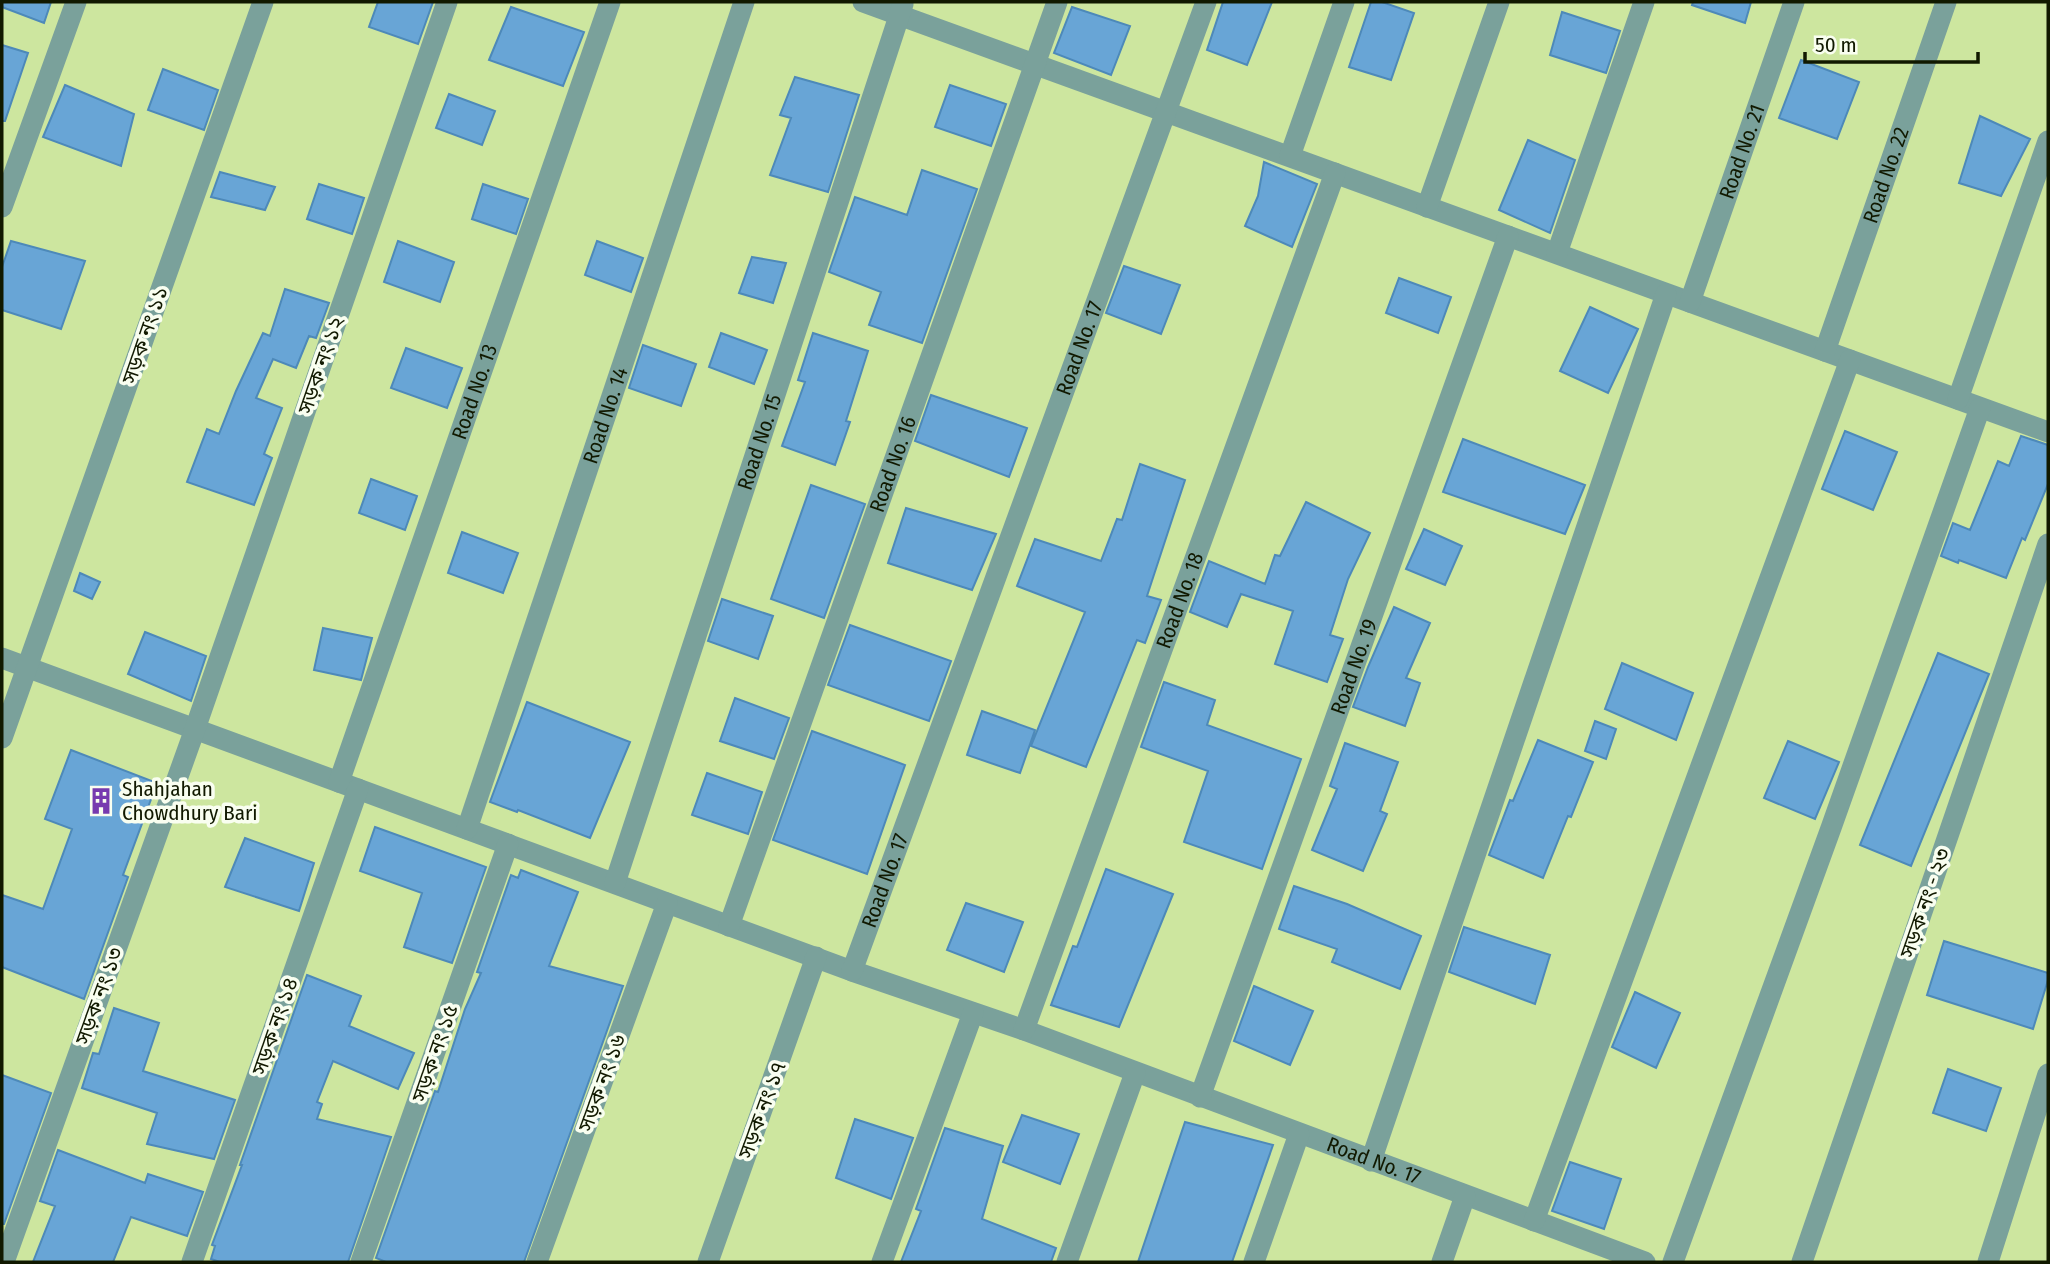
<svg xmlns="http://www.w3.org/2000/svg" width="2050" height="1264" font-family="'Fira Sans Condensed','Noto Sans Bengali',sans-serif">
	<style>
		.building { fill: #68a5d6; stroke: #4d89b9; stroke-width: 2 }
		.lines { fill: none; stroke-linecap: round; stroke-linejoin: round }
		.minor { stroke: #7aa19b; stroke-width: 21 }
		.labels { text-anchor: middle; stroke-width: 7; stroke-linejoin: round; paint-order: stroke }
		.street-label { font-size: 21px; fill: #111900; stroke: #f9fef0 }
		.poi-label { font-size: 21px; fill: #111900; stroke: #f9fef0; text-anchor: start }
	</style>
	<rect width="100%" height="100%" fill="#cde69f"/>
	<!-- building -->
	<path class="building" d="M2 2H51L44 23 2 7Z
		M378 2H433L418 44 369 27Z
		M1223 2H1272L1247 65 1207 50Z
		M1371 2H1382L1414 13 1391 80 1349 67Z
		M1693 2H1751L1745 23 1692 5Z
		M511 7 584 32 563 86 489 60Z
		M1072 7 1130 26 1111 75 1054 53Z
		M1562 12 1620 31 1606 73 1550 55Z
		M2 45 28 53 5 121H2Z
		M1801 60 1859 82 1837 139 1779 118Z
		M163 69 218 90 204 130 148 110Z
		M795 77 859 95 828 192 770 175 791 118 780 115Z
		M65 85 134 114 121 166 43 137Z
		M950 85 1006 104 991 146 935 127Z
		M449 94 495 111 482 145 436 128Z
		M1980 116 2030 139 2001 196 1959 183Z
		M1528 140 1575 160 1550 233 1499 210Z
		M1264 162 1317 184 1292 247 1245 226 1258 196Z
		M922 170 977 189 922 343 869 325 881 292 829 272 855 197 907 215Z
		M220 172 275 187 265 210 211 197Z
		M319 184 364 198 352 234 307 219Z
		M483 184 528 199 516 234 472 219Z
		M11 241 85 261 61 329 2 310V267Z
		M398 241 454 262 440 302 384 282Z
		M597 241 643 258 631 292 585 275Z
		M752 257 786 263 773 303 739 293Z
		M1124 266 1180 285 1161 334 1106 313Z
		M1399 278 1451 297 1438 333 1386 313Z
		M285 289 329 303 316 338 309 336 296 368 273 359 256 398 282 408 264 454 272 458 254 505 187 482 207 429 219 434 236 391 263 333 270 336Z
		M1590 307 1638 329 1608 393 1560 371Z
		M721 333 767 350 754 384 709 367Z
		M813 333 868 351 846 421 850 422 835 465 782 446 805 382 798 380Z
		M643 345 696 364 681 406 629 388Z
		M406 348 462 368 447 408 391 388Z
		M931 395 1027 428 1009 477 915 441Z
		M1845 431 1897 452 1873 510 1822 489Z
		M2021 436 2048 445V484L2025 540 2022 538 2006 578 1959 560 1958 563 1941 556 1953 523 1970 530 1998 461 2009 466Z
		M1463 439 1585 485 1565 534 1443 492Z
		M1140 464 1185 480 1147 596 1161 600 1145 643 1137 640 1086 767 1031 746 1085 612 1017 586 1035 539 1101 561 1117 519 1122 520Z
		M371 479 417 496 405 530 359 513Z
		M811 485 865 504 824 618 771 599Z
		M1306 502 1370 533 1348 579 1330 635 1343 639 1327 682 1275 664 1293 611 1241 594 1227 627 1190 612 1209 561 1265 584 1275 555 1280 556Z
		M906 508 996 534 972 590 888 563Z
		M1424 529 1462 546 1445 585 1406 569Z
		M462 532 518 553 503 593 448 573Z
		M80 573 100 582 92 599 74 591Z
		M722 599 773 616 758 659 708 641Z
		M1394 607 1430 623 1406 678 1420 683 1405 726 1353 707 1368 667Z
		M850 625 951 661 929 721 828 685Z
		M323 628 372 638 361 680 314 670Z
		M145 632 206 656 191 701 128 674Z
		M1938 653 1989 674 1911 866 1860 845Z
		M1622 663 1693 693 1676 740 1605 709Z
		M1164 682 1215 700 1207 725 1301 759 1262 869 1184 842 1208 771 1141 747Z
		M735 698 789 718 774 759 720 741Z
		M527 702 630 742 590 838 518 810 517 812 490 802Z
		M982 711 1035 730 1020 773 967 755Z
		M1595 721 1616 729 1606 759 1585 751Z
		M812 731 905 765 867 874 773 840Z
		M1538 740 1593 762 1571 817 1568 816 1543 878 1489 855 1510 800 1513 801Z
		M1788 741 1839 762 1815 819 1764 798Z
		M1345 743 1398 762 1380 811 1387 814 1363 871 1312 850 1337 789 1330 786Z
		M71 750 157 783 123 875 128 877 84 999 2 967V895L43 909 72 829 45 819Z
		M707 773 762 792 748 834 692 815Z
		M375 827 486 867 452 963 404 947 422 893 360 871Z
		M245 838 314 863 299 911 225 887Z
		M1106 869 1173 894 1119 1027 1051 1005 1073 946 1077 947Z
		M521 870 578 892 549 966 623 986 524 1262H386L376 1258 435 1091 438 1092 465 1009 481 973 477 972 511 875 518 878Z
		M1294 886 1347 904 1421 936 1400 989 1332 962 1337 949 1279 929Z
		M966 903 1023 922 1004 972 947 950Z
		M1464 927 1550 955 1535 1004 1449 972Z
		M1944 941 2048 973V980L2033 1029 1927 995Z
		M307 975 361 996 349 1026 414 1053 398 1089 333 1061 317 1102 322 1104 317 1119 391 1137 348 1262H220L211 1259 215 1246 212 1245 242 1165H240Z
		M1254 986 1313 1011 1290 1065 1234 1041Z
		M1635 992 1680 1013 1656 1068 1612 1047Z
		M114 1008 159 1023 143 1071 235 1100 214 1159 147 1144 157 1113 82 1088 93 1053 99 1054Z
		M1948 1069 2001 1088 1986 1131 1933 1113Z
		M2 1075 51 1093 4 1224H2Z
		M1022 1115 1079 1134 1060 1184 1003 1162Z
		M855 1119 913 1138 891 1199 836 1178Z
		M1185 1122 1273 1145 1232 1262H1138Z
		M945 1128 1003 1146 982 1219 1056 1248 1051 1262H901L921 1211 916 1209Z
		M58 1150 145 1183 148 1174 203 1192 187 1236 131 1217 113 1262H33L55 1206 40 1201Z
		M1570 1162 1621 1179 1604 1229 1552 1211Z"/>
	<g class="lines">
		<!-- minor -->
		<g class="minor">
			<path d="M863 2 2048 432"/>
			<path d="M1290 156 1344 2"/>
			<path d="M2 207 76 2"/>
			<path d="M1427 207 1499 2"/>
			<path d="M1557 253 1644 2"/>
			<path id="s1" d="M1690 302 1794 2"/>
			<path id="s2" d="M1825 351 1946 2"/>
			<path d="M1958 399 2048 141"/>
			<path id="s3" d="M2 658 852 971 1024 1030 1645 1262"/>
			<path d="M2 738 263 2"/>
			<path id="s4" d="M339 782 610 2"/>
			<path id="s5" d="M467 829 744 2"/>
			<path id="s6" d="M615 883 903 4"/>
			<path id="s7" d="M729 926 1057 2"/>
			<path id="s8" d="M852 971 1206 2"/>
			<path id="s9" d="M1024 1030 1335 173"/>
			<path id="s10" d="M1200 1097 1508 236"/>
			<path d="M1371 1161 1666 294"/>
			<path d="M1534 1221 1850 360"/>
			<path d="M4 1262 195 729 447 2"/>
			<path d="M192 1262 358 789"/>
			<path d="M361 1262 508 844"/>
			<path d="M537 1262 667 903"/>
			<path d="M708 1262 816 957"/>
			<path d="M882 1262 973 1013"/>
			<path d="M1067 1262 1135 1073"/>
			<path d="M1254 1262 1299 1134"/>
			<path d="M1442 1262 1465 1196"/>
			<path d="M1673 1262 1831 828 1980 408"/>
			<path d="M1802 1262 2048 544"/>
			<path d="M1988 1262 2048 1074"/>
		</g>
	</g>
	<!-- icons -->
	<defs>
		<symbol id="building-bare" viewBox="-9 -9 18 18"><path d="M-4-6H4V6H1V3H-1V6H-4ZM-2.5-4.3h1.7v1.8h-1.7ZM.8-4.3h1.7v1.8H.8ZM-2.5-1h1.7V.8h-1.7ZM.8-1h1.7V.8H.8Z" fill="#773aaf" stroke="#f9fef0" stroke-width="2.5" paint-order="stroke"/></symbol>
	</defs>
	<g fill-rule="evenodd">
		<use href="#building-bare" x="82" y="782" width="38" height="38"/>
	</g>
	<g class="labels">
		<!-- street labels -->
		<g class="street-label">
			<text dy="7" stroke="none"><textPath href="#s1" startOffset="159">Road No. 21</textPath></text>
			<text dy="7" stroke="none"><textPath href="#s2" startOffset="186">Road No. 22</textPath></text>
			<text transform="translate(145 335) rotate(-71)" y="7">সড়ক নং ১১</text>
			<text dy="7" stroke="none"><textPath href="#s8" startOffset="663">Road No. 17</textPath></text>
			<text transform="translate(321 365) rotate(-71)" y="7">সড়ক নং ১২</text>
			<text dy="7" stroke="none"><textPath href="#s4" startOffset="413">Road No. 13</textPath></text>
			<text dy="7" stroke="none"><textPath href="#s5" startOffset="436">Road No. 14</textPath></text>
			<text dy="7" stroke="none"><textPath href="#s6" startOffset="464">Road No. 15</textPath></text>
			<text dy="7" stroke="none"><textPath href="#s7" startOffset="490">Road No. 16</textPath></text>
			<text dy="7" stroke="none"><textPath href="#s9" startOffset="457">Road No. 18</textPath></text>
			<text dy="7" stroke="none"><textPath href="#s10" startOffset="457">Road No. 19</textPath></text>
			<text dy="7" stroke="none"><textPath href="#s8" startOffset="96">Road No. 17</textPath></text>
			<text transform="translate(1925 903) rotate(-71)" y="7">সড়ক নং - ২৩</text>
			<text transform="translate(99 996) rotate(-70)" y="7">সড়ক নং ১৩</text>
			<text transform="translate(275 1026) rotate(-71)" y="7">সড়ক নং ১৪</text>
			<text transform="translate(435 1053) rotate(-71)" y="7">সড়ক নং ১৫</text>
			<text transform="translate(602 1083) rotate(-70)" y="7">সড়ক নং ১৬</text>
			<text transform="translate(762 1110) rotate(-70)" y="7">সড়ক নং ১৭</text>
			<text dy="7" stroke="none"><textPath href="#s3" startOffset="1461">Road No. 17</textPath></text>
		</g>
		<!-- poi labels -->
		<g class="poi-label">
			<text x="122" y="796">Shahjahan<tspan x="122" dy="24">Chowdhury Bari</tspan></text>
		</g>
	</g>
	<!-- border -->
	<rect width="2050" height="1264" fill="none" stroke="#111900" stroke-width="7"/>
	<!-- scale -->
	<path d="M1805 52v10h173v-10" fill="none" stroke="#111900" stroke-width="3.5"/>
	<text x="1815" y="52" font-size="21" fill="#111900" stroke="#f9fef0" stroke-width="5" paint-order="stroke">50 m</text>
</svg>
